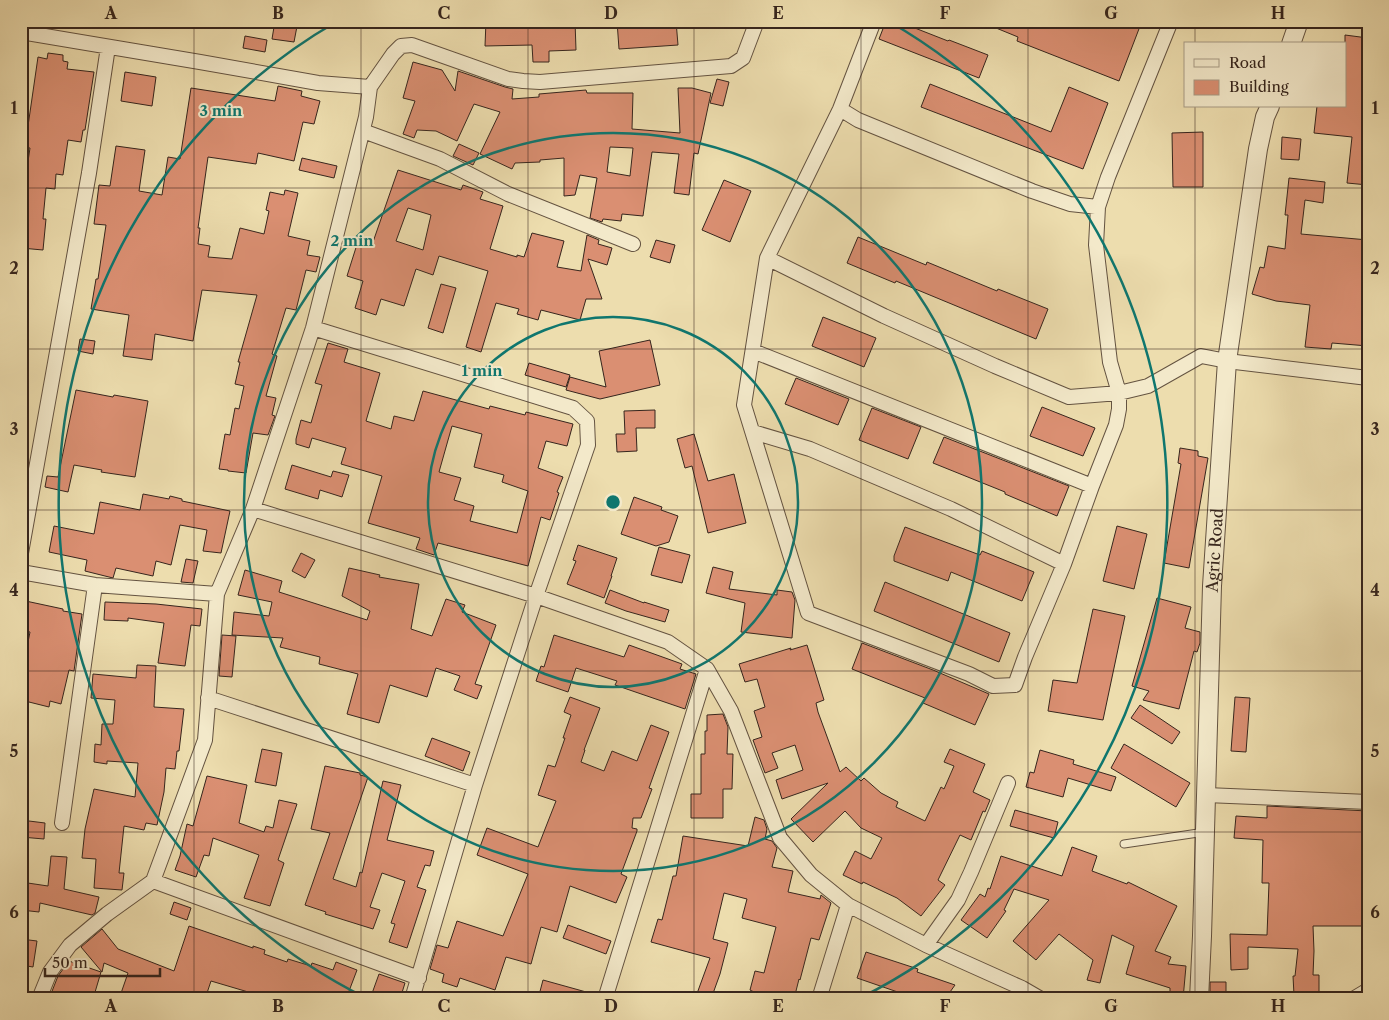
<svg xmlns="http://www.w3.org/2000/svg" width="1389" height="1020" font-family="'Libre Caslon Text',serif">
	<style>
		.building { fill: #da8f72; stroke: #36251d; fill-rule: evenodd }
		.lines { fill: none; stroke-linecap: round; stroke-linejoin: round }
		.service-casing { stroke: #645341; stroke-width: 9 }
		.minor-casing { stroke: #645341; stroke-width: 16 }
		.tertiary-casing { stroke: #645341; stroke-width: 20 }
		.service { stroke: #f3e9ca; stroke-width: 7 }
		.minor { stroke: #f3e9ca; stroke-width: 14 }
		.tertiary { stroke: #f3e9ca; stroke-width: 18 }
		.grid { fill: none; stroke: #36251d; stroke-width: 1; stroke-opacity: 0.55 }
		.ring { fill: none; stroke: #0f766e; stroke-width: 2.5 }
		.labels { text-anchor: middle; stroke-width: 4; stroke-linejoin: round; paint-order: stroke }
		.street-label { font-size: 16px; fill: #36251d; stroke: #f3e9ca }
		.centre { fill: #0f766e; stroke: #f3e9ca; stroke-width: 2.5 }
		.ring-label { font-size: 15px; text-anchor: middle; font-weight: bold; fill: #0f766e; stroke: #f3e9ca; stroke-width: 4; stroke-linejoin: round; paint-order: stroke }
		.neatline { fill: none; stroke: #36251d; stroke-width: 2 }
		.grid-label { font-size: 16px; text-anchor: middle; font-weight: bold; fill: #36251d }
	</style>
	<rect width="100%" height="100%" fill="#edddae"/>
	<filter id="stains"><feTurbulence type="fractalNoise" baseFrequency=".004" numOctaves="4"/><feColorMatrix values="0 0 0 0 .2 0 0 0 0 .09 0 0 0 0 .02 0 0 0 .5 -.17"/></filter>
	<radialGradient id="worn" r=".72"><stop offset=".6" stop-color="#630" stop-opacity="0"/><stop offset="1" stop-color="#630" stop-opacity=".3"/></radialGradient>
	<!-- building -->
	<path class="building" d="M275 21H298L294 42 272 39Z
		M486 21H575L576 50 549 51V62H533L532 45 485 46Z
		M617 21H676L678 45 619 49Z
		M886 21H897L948 41 949 40 988 55 979 78 879 39Z
		M979 21H1142L1119 81 1017 41 1018 37Z
		M1345 35 1368 38V185L1347 183 1352 137 1314 133 1317 106H1345Z
		M245 36 267 40 265 52 243 48Z
		M48 53 63 55V61L68 62 67 69 94 72 85 130H83L81 142 68 140 63 175 56 174 55 189 46 188 43 219H46L43 250 21 248V188H24L30 148 21 147V125L28 126 38 57 47 59Z
		M413 62 442 70 455 91 458 71 505 87 513 89 512 99 539 97V94L586 90 587 93H633L632 129 680 133 678 88H692L711 93 698 154 694 153 689 195 674 193 679 154 652 152 643 216 622 214 621 221 603 219 602 222 590 218 597 178 580 175 575 195 564 196V158L540 160V162L515 163 512 169 480 154 500 112 474 104 457 141 436 131 417 130 414 138 403 134 415 101 403 98ZM610 147 633 148 630 176 607 172Z
		M125 72 156 77 152 106 121 101Z
		M717 79 729 82 723 106 710 103Z
		M930 84 1051 132 1069 87 1108 103 1083 169 921 107Z
		M278 86 302 91 301 96 320 101 314 124 303 122 294 161 258 153 256 164 208 157 198 228H200L198 244 210 246 208 257 232 259 240 228 264 234 269 211 266 210 270 192 284 195 285 190 298 193 288 236 310 241 307 255 320 257 316 272 306 270 296 310 286 308 272 354 277 356 266 396 276 398 272 415 275 416 268 435 253 433 246 473 228 471V470L219 469 225 434 230 435 235 408 239 409 244 386 235 384 240 362H238L257 295 202 290 193 341 155 334 152 360 123 356 129 315 91 309 96 279H98L106 225 94 224 99 185 110 186 116 146 145 150 139 191 162 195 168 157 180 159 191 88 275 101Z
		M1203 132V187H1173L1172 133Z
		M1282 137 1301 139 1299 160 1281 159Z
		M459 144 479 153 473 165 453 156Z
		M302 158 337 166 334 178 299 170Z
		M398 170 461 190 463 185 483 192 480 199 503 206 490 249 517 257V255L524 257 532 233 564 241 557 267 581 271 587 235 599 240 598 244 612 248 607 265 588 259 602 299H586L580 320 541 310 538 320 517 314 519 309 496 303 481 352 466 347 488 271 439 256 433 275 416 269 404 306 381 299 376 315 355 308 363 281 347 276 359 238 373 242ZM408 208 431 215 423 250 396 241Z
		M1289 178 1325 182 1323 203 1305 200 1301 234 1368 240V346L1332 343 1331 349 1305 347 1310 305 1276 301 1252 294 1260 267 1264 268 1268 246 1285 249 1288 215H1285Z
		M724 180 751 191 730 242 702 230Z
		M858 237 926 265 927 262 997 291 998 289 1048 309 1036 339 896 281 895 283 847 263Z
		M656 240 675 245 670 263 650 257Z
		M441 284 456 288 443 333 428 328Z
		M823 317 876 338 864 367 812 346Z
		M80 339 95 341 93 354 78 351Z
		M650 340 660 385 600 399 566 390 570 377 606 387 599 351Z
		M328 343 348 349 344 362 380 373 366 421 391 429 394 416 414 421 423 391 489 409 490 406 525 415 526 412 573 424 567 446 546 441 538 468 563 477 557 492 559 493 550 520 541 517 528 566 438 543 434 555 416 549 420 538 368 523 382 476 341 464 346 448 312 438 309 448 296 444V439L301 420 311 423 322 385 315 383ZM452 426 482 434 474 467 504 475 502 482 528 491 517 533 470 521 474 506 454 500 461 478 439 472Z
		M529 363 570 375 566 387 525 375Z
		M796 378 849 399 838 425 785 404Z
		M76 390 113 397 114 395 148 401 135 477 101 472 102 470 74 465 68 492 45 487 47 476 58 477Z
		M1042 407 1095 428 1083 456 1030 436Z
		M872 408 921 427 908 459 859 440Z
		M655 410V428H636L637 451 617 452 616 434H625L624 411Z
		M694 434 708 481 734 474 746 523 708 533 692 466 685 468 677 439Z
		M944 437 1069 486 1057 516 1005 494V492L933 463Z
		M1180 448 1198 451V456L1208 458 1189 568 1164 563 1181 464 1178 463Z
		M292 465 331 477 333 471 349 475 342 497 320 490 318 499 285 489Z
		M143 494 169 499 170 496 182 499V501L230 511 221 553 203 551 207 530 180 525 171 565 156 561 153 576 116 568 113 578 85 571 87 560 49 552 54 526 94 534 100 502 140 510Z
		M634 497 662 507 661 510 678 516 669 542 656 546 621 534Z
		M1117 526 1147 534 1134 589 1103 581Z
		M905 527 980 555 982 551 1034 572 1022 601 951 572 948 581 894 561V556Z
		M578 545 617 558 611 576H612L604 598 567 584 576 561 573 560Z
		M659 547 690 555 682 583 651 575Z
		M301 553 315 560 305 578 292 571Z
		M186 559 198 561 193 583 181 582Z
		M713 567 733 572 729 589 777 595V590L792 592 795 600 792 638 741 632 745 603 706 593Z
		M349 568 380 575 379 577 419 584 411 629 432 636 446 599 465 605 462 612 496 625 475 684 482 686 477 699 454 690 460 676 436 668 427 697 390 685 379 723 347 714 358 674 319 664 320 657 280 647 283 638 232 635 234 612 269 616 272 602 238 595 245 570 282 581 279 592 367 620 370 611 342 596Z
		M885 582 1010 633 999 662 874 611Z
		M610 590 644 603V602L669 610 665 622 626 611 605 603Z
		M1157 598 1191 607 1185 628 1200 632V643L1197 652 1194 651 1179 709 1143 700 1149 691 1132 686Z
		M21 600 63 609V611L82 614 74 671 69 670 61 704 50 701 49 707 21 700V667H23L30 632 21 630Z
		M105 602 156 604 202 609 200 626 191 625 185 666 158 663 164 623 128 618V621L104 620Z
		M1093 609 1125 616 1103 720 1048 711 1053 680 1077 683Z
		M222 635 236 636 232 677 219 676Z
		M554 635 624 657 629 645 682 664 680 669 696 674 685 709 615 685 617 681 576 668 568 692 536 681 541 666 544 667Z
		M862 643 933 670 989 694 975 725 923 703 925 698 852 669Z
		M807 645 824 700 816 703 818 712 840 772 846 767 861 781 864 778 881 793 898 802 896 807 925 821 941 787 944 789 954 766 944 762 950 749 985 764 973 792 990 800 985 812 983 811 971 840 960 835 938 880 945 885 921 916 897 898 863 882 862 884 843 875 855 851 871 859 882 838 861 828 845 811 813 842 791 819 828 783 782 799 776 780 803 770 795 745 772 753 778 768 765 773 753 740 762 737 754 711 765 707 757 679 745 682 739 664 791 648 790 650Z
		M137 665 156 666 154 707 184 709 179 751H177L175 769 166 768 164 792 157 825 146 823 144 830 124 826 119 873H124L122 890 94 888 96 859 82 858 85 829 94 789 135 797 138 763 107 761V764L94 762 95 744 101 745 102 724H113L115 700 91 698 93 674 136 678Z
		M570 697 600 708 584 750H585L581 762 604 771 612 751 637 761 651 725 669 732 649 788 652 789 641 818H633L632 828 637 829V831L621 874 627 877 616 903 570 886 557 932 541 927 531 964 506 957 495 990 460 978 457 987 442 982 444 974 430 969 437 945 448 948 457 921 503 936 528 874 477 855 487 828 538 847 556 801 538 795 548 765 555 767 565 738H563L571 715 564 712Z
		M1235 697 1250 698 1246 752 1231 751Z
		M1140 705 1180 732 1172 744 1131 718Z
		M723 714 728 727 727 754H733L732 789H723V818H691V794H701V754H705V731H707V715Z
		M432 738 470 752 463 771 425 756Z
		M1124 744 1190 783 1176 807 1111 768Z
		M262 749 282 753 276 786 255 782Z
		M1040 750 1074 760 1073 764 1116 777 1111 791 1068 778 1063 797 1026 787 1030 772 1034 773Z
		M325 766 360 773V775L368 777 333 879 356 887 360 872 362 873 383 781 401 785 387 840 434 851 430 866 425 865 417 887 426 890 407 948 389 942 395 924 391 923 405 881 382 873 370 907 380 910 373 929 325 914 326 912 305 905 330 833 311 829Z
		M207 776 247 785 239 823 264 832 266 826 273 828 279 800 297 804 278 860 284 863 270 906 244 898 259 855 213 838 209 856 204 855 196 877 175 870 180 856 187 824 193 826Z
		M1267 806 1368 811V926H1313L1314 951 1313 975H1319V994L1294 995 1293 976H1295L1298 949 1248 947V969L1231 970 1230 934 1267 935 1269 883H1262L1263 840 1234 838 1236 816 1267 818Z
		M1015 810 1058 822 1054 838 1010 826Z
		M755 817 764 820 767 829 765 839 772 841 777 848 772 867 793 871 788 892 820 899 821 895 831 903 819 940 811 938 800 980 799 979 794 999H752L754 992 750 990 755 971 764 973 776 927 742 918 747 899 724 893 713 939 728 943 720 974 711 999H695L710 958 651 942 658 919 662 920 673 876H676L683 836 748 846Z
		M21 820 45 823 44 839 21 837Z
		M1072 847 1097 856 1092 871 1127 884 1128 882 1177 906 1155 951 1171 957 1168 964 1186 966 1183 999H1170V988L1126 974 1134 946 1112 935 1100 983 1087 980 1093 960 1059 934 1036 960 1013 941 1049 900 1014 889 1004 910 1006 911 987 938 961 920 980 894 985 897 988 888 990 889 1001 856 1062 876Z
		M51 856 67 857 64 889 99 897 95 913 92 915 40 903 39 912 21 910V882L48 886Z
		M174 902 191 908 187 920 170 914Z
		M568 925 611 941 606 954 563 938Z
		M189 926 253 948V946L265 950 264 954 287 962 288 959 311 966 312 963 333 970 336 962 357 970 346 999H253L255 994 211 981 205 999H119L128 973 104 963 102 972 81 947 102 929 118 949 174 971Z
		M21 939 37 941 33 967 21 965Z
		M866 952 918 969 917 972 955 985 945 999H918L857 978Z
		M69 961 101 972 93 999H49L58 976Z
		M379 974 405 983 400 999H370Z
		M543 980 597 995 596 999H538Z
		M1210 982H1226V999H1210Z"/>
	<g class="lines">
		<defs>
			<path id="service" d="M1124 844 1205 832"/>
			<path id="minor" d="M874 21 840 109 767 258 744 405 808 613 969 674 993 686 1015 685 1025 657 1064 564 1092 486 1116 425 1119 409V393L1110 362 1096 245 1098 207 1108 177 1171 21
				M21 32 200 62 318 83 370 87
				M840 109 858 120 1032 191 1070 204 1098 207
				M363 131 440 159 508 194 633 244
				M767 258 884 316 995 366 1069 397 1119 393 1148 386 1201 356 1227 361 1368 378
				M313 328 573 408 587 421 588 445 536 596 475 785 412 999
				M753 351 1092 486
				M753 432 810 449 951 509 1064 564
				M253 509 313 328 366 117 370 87 393 54 401 46 412 45 508 79 523 81 540 82 731 66 743 58 757 21
				M21 553 89 173 108 47
				M21 572 95 585 217 594 253 509 536 596 668 642 707 669 731 711 780 838 811 875 848 905 926 945 1022 988 1041 999
				M208 698 475 785
				M1206 795 1368 802
				M62 823 95 585
				M153 881 419 978
				M926 945 958 900 971 872 1008 783
				M39 999 50 972 70 945 107 914 153 881 205 740 217 594
				M605 999 707 669
				M819 999 848 905
				M1353 999 1368 990"/>
			<g id="tertiary">
				<path d="M1291 44 1299 21"/>
				<path id="s1" d="M1199 999 1202 936 1212 586 1227 361 1258 149 1265 117 1270 106"/>
			</g>
		</defs>
		<!-- service casing -->
		<use href="#service" class="service-casing"/>
		<!-- minor casing -->
		<use href="#minor" class="minor-casing"/>
		<!-- tertiary casing -->
		<use href="#tertiary" class="tertiary-casing"/>
		<!-- service -->
		<use href="#service" class="service"/>
		<!-- minor -->
		<use href="#minor" class="minor"/>
		<!-- tertiary -->
		<use href="#tertiary" class="tertiary"/>
	</g>
	<!-- grid -->
	<path class="grid" d="M194 21V999M361 21V999M528 21V999M694 21V999M861 21V999M1028 21V999M1195 21V44M1195 106V999M21 188H1368M21 349H1368M21 510H1368M21 671H1368M21 832H1368"/>
	<!-- distance rings -->
	<g class="ring">
		<circle cx="613" cy="502" r="185"/>
		<circle cx="613" cy="502" r="369"/>
		<path d="M366 998A554 554 0 0 1 336 22M890 22A554 554 0 0 1 860 998"/>
	</g>
	<g class="labels">
		<!-- street labels -->
		<g class="street-label">
			<text dy="6" stroke="none"><textPath href="#s1" startOffset="449">Agric Road</textPath></text>
		</g>
	</g>
	<circle cx="613" cy="502" r="8" class="centre"/>
	<g class="ring-label">
		<text x="221" y="116">3 min</text>
		<text x="352" y="246">2 min</text>
		<text x="482" y="376">1 min</text>
	</g>
	<!-- margin -->
	<rect width="1389" height="1020" fill="none" stroke="#edddae" stroke-width="55"/>
	<!-- legend -->
	<rect x="1184" y="42" width="162" height="65" fill="#f3e9ca" stroke="#a79b85"/>
	<rect x="1194" y="59" width="25" height="8" fill="#f3e9ca" stroke="#a79b85"/>
	<text x="1229" y="68" font-size="15" fill="#36251d">Road</text>
	<rect x="1194" y="80" width="25" height="15" fill="#da8f72" stroke="#a79b85"/>
	<text x="1229" y="92" font-size="15" fill="#36251d">Building</text>
	<!-- scale -->
	<path d="M45 968v8h115v-8" fill="none" stroke="#36251d" stroke-width="2.5"/>
	<text x="52" y="968" font-size="15" fill="#36251d" stroke="#f3e9ca" stroke-width="4" paint-order="stroke">50 m</text>
	<rect x="28" y="28" width="1334" height="964" class="neatline"/>
	<g class="grid-label">
		<text x="111" y="19">A</text>
		<text x="278" y="19">B</text>
		<text x="444" y="19">C</text>
		<text x="611" y="19">D</text>
		<text x="778" y="19">E</text>
		<text x="945" y="19">F</text>
		<text x="1111" y="19">G</text>
		<text x="1278" y="19">H</text>
		<text x="14" y="114">1</text>
		<text x="1375" y="114">1</text>
		<text x="14" y="274">2</text>
		<text x="1375" y="274">2</text>
		<text x="14" y="435">3</text>
		<text x="1375" y="435">3</text>
		<text x="14" y="596">4</text>
		<text x="1375" y="596">4</text>
		<text x="14" y="757">5</text>
		<text x="1375" y="757">5</text>
		<text x="14" y="918">6</text>
		<text x="1375" y="918">6</text>
		<text x="111" y="1012">A</text>
		<text x="278" y="1012">B</text>
		<text x="444" y="1012">C</text>
		<text x="611" y="1012">D</text>
		<text x="778" y="1012">E</text>
		<text x="945" y="1012">F</text>
		<text x="1111" y="1012">G</text>
		<text x="1278" y="1012">H</text>
	</g>
	<rect width="100%" height="100%" filter="url(#stains)"/>
	<rect width="100%" height="100%" fill="url(#worn)"/>
</svg>
